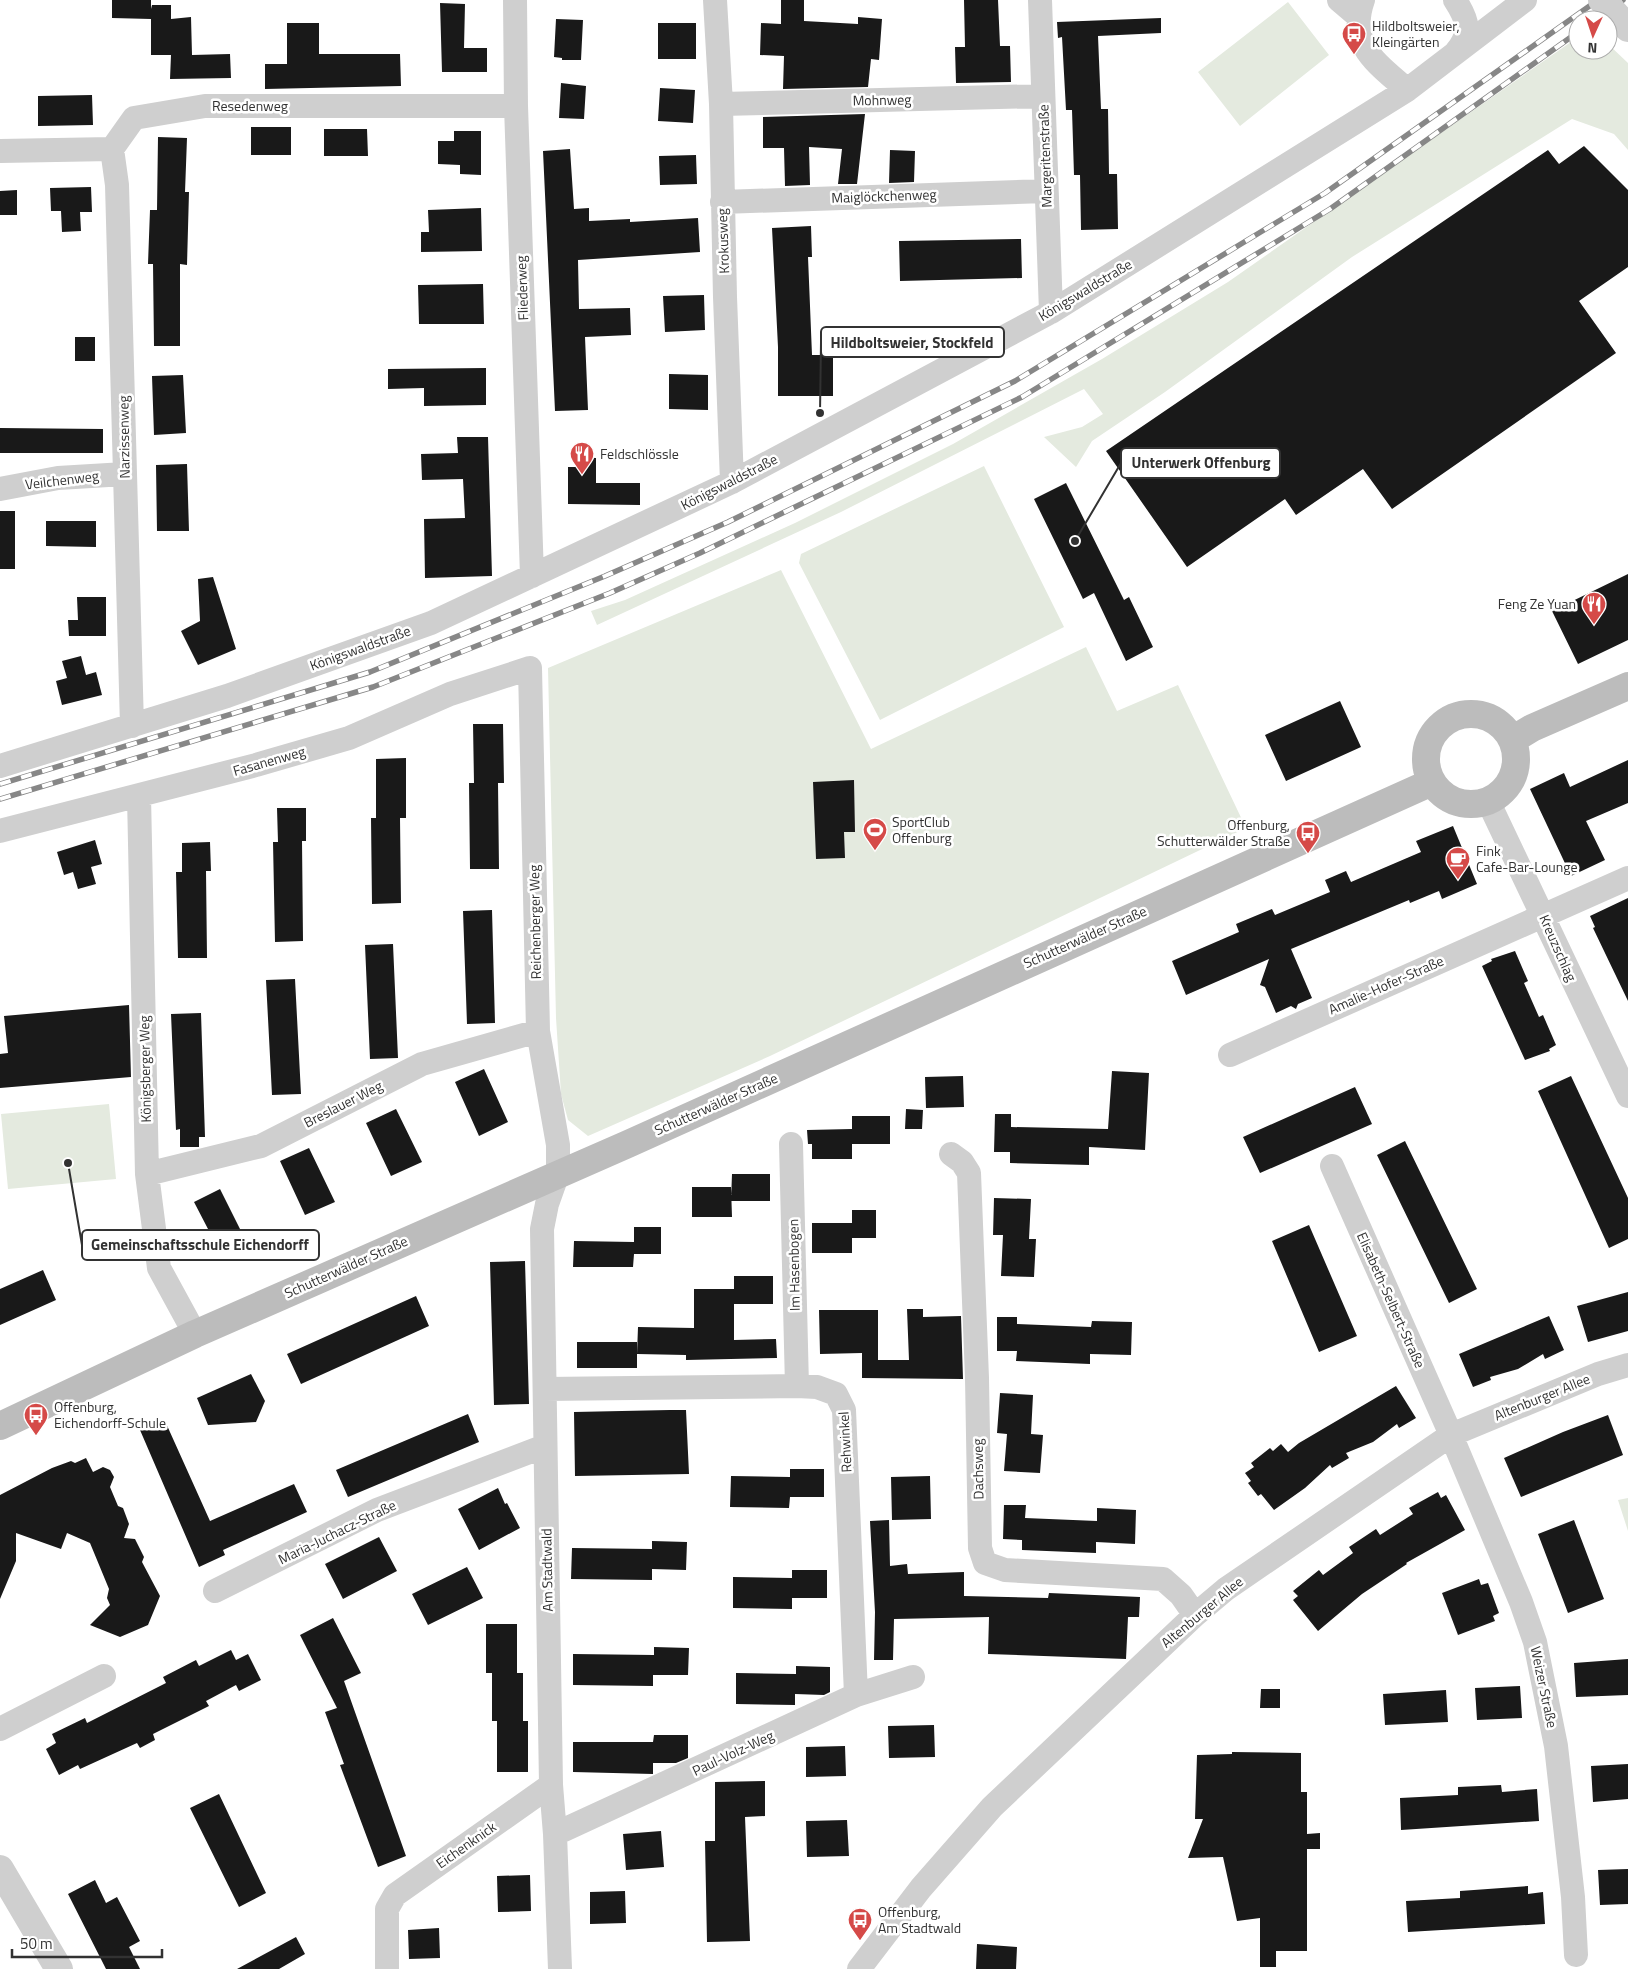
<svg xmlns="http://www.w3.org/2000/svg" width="1628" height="1969" font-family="'Titillium Web',sans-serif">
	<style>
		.green { fill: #e4eadf }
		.building { fill: #191919 }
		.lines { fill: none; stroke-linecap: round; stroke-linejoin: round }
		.minor { stroke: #cfcfcf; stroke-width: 24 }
		.tertiary { stroke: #cfcfcf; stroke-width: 28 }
		.secondary { stroke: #bcbcbc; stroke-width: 28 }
		.rail-casing { stroke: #878787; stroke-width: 5.5 }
		.rail { stroke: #fff; stroke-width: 4; stroke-dasharray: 11; stroke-linecap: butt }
		.tertiary-bridge { stroke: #cfcfcf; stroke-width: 28 }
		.labels { text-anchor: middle; stroke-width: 5; stroke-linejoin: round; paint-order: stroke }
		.poi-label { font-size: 14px; fill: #323232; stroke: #fff; text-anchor: start }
		.street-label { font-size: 14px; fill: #323232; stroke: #fff }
		.leader { fill: none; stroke: #323232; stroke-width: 2 }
		.callout-dot { fill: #323232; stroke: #fff; stroke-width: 2 }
		.callout { fill: #fff; stroke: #323232; stroke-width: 2 }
		.callout-label { font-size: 15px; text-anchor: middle; font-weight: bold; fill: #323232 }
	</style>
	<rect width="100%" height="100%" fill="#fff"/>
	<!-- green -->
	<path class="green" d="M1288 2 1329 55 1240 126 1198 72Z
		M1578 37V50H1608V44L1628 63V150L1614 134 1572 119 1352 257 1165 392 1092 441 1076 467 1044 437 1082 427 1103 414 1084 389 841 512 597 625 591 611 625 600 795 523 953 444 1102 359 1228 282Z
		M984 466 1064 627 880 720 799 563 801 554Z
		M781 570 871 749 1086 647 1117 711 1178 685 1246 828 770 1056 588 1136 568 1120 561 1094 556 1018 548 668Z
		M109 1104 116 1179 8 1189 1 1114Z
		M1628 1498V1531L1618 1500Z"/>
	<!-- building -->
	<path class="building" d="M112 0H151V9L152 5H171V19L191 17 192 55 230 54 231 78 170 79 171 55H151V19L112 18Z
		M781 0H804V21L858 24V17L882 19 879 60 871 59 868 87 783 89 784 56 760 55 761 23 781 24Z
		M964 0H998L1000 46H1010L1011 82 956 83 955 47H965Z
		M440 3 465 4 464 48H487V72H442Z
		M1161 18V33L1098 36 1101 109H1108L1109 174H1117L1118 229 1081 230 1080 175H1074L1072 110H1066L1062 37 1058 38 1057 22Z
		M556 19 583 20 581 60H562V58L554 57Z
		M287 23H319V54H400L401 86 265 89V64H287Z
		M658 23H696V59H658Z
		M561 83 586 86 584 119 559 118Z
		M660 88 695 90 693 123 658 121Z
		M92 95 93 125 38 126V96Z
		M865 114 857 184H838L842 149 809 147 810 185 785 186 784 148H763V117Z
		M251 127H291V155H251Z
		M324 129H367L368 156H324Z
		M454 131H481V175L460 174V165L438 164V141H454Z
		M158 137 187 138 185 192H189L187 265 180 264V346H154L153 264H148L150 210H157Z
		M1584 146 1628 190V267L1579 301 1616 353 1392 509 1363 469 1296 515 1285 499 1187 567 1106 451 1548 150 1559 164Z
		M570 149 574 209 589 208V221L630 219V222L698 218 700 252 578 260 579 309 630 308 631 335 585 337 588 410 555 411 543 151Z
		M890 150 915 151 914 182 889 183Z
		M696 155 697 184 660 185 659 156Z
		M91 187 92 212H80L81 231 62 232 61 211H51L50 188Z
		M17 190V215H0V191Z
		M481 208 482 251 421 252V232H429L428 210Z
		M811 226 812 257H808L812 355H833V396H778V347L772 228Z
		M1021 239 1022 278 900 281 899 241Z
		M483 284 484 324H419L418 285Z
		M704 295 705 330 665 332 663 296Z
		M75 337H95V361H75Z
		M486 368V405L424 406V388L388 389V369Z
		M669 374 708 375V410L669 409Z
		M183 375 186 433 154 435 152 376Z
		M0 428 103 429V453H0Z
		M457 437H488L492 576 425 578 424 519 465 518 463 479 422 480 421 454 458 453Z
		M579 457 596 458V483H640V505L568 504V467H579Z
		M187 464 189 531H157L156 465Z
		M1066 483 1124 600 1129 597 1153 647 1126 661 1094 593 1083 599 1034 499Z
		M0 511H15V569H0Z
		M46 521H96V547L46 546Z
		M1628 574V640L1578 664 1552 611Z
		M213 577 236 649 198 665 181 631 200 621 198 579Z
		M77 597H106V636H69L68 620H78Z
		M81 656 86 675 96 672 102 695 62 705 56 681 67 678 62 661Z
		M1340 701 1361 747 1286 781 1265 735Z
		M473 724H503L504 783H498L499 869H470L469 783H474Z
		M406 758V818H400L401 903 372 904 371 818H376V759Z
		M1628 760V803L1586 821 1605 860 1571 876 1530 789 1564 773 1570 787Z
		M854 780 855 832H844L845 858 816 859 813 782Z
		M277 808H306V841H302L303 941 275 942 273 842H278Z
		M1453 826 1477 884 1442 899 1439 891 1410 903 1409 900 1291 949 1312 998 1298 1004 1296 1009 1291 1006 1276 1013 1265 987 1260 985 1269 959 1186 995 1172 961 1239 932 1236 924 1272 909 1275 915 1330 892 1325 880 1346 871 1351 882 1421 852 1416 841Z
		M95 840 102 864 91 867 96 884 78 889 73 872 64 875 57 852Z
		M210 842 211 871H206L207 958H178L176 872H182V843Z
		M1628 898V1001L1593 928 1595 927 1590 916Z
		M492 910 495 1023 467 1024 463 911Z
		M393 944 398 1058 370 1059 365 945Z
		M1515 951 1528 981 1524 983 1539 1017 1543 1015 1556 1045 1549 1049 1550 1051 1525 1060 1482 966 1492 961 1491 959Z
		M295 979 301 1094 272 1095 266 980Z
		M129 1005 131 1077 0 1088V1054L8 1053 4 1016Z
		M201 1013 205 1137H199V1147H180V1129L176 1130 171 1014Z
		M484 1069 508 1122 479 1136 455 1082Z
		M1112 1071 1149 1073 1145 1150 1089 1147V1165L1010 1163V1152H994L995 1114H1011V1127L1108 1129Z
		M963 1076 964 1107 926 1108 925 1077Z
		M1571 1076 1628 1198V1239L1609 1248 1538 1091Z
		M1355 1087 1372 1124 1260 1173 1243 1137Z
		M396 1109 422 1162 391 1176 366 1123Z
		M906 1109 923 1110 922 1129H905Z
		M852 1116H890V1144H852V1159H812V1144H808L807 1130 852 1129Z
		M1405 1141 1477 1289 1449 1303 1377 1155Z
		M309 1148 335 1202 305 1215 280 1161Z
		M732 1174H770V1201H731Z
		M692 1187H731L732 1217H692Z
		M220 1189 246 1241 221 1254 194 1202Z
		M994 1198 1031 1199 1029 1239H1036L1034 1277 1001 1276 1003 1235H993Z
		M852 1210H876V1238H852Z
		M812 1223H852V1253H812Z
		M1309 1225 1357 1336 1319 1352 1272 1241Z
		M634 1227H661V1254H634L633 1267H573L574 1241 634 1242Z
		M525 1261 529 1404 494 1405 490 1262Z
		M43 1270 56 1300 0 1325V1289Z
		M734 1276H773V1304H734Z
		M694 1289H734V1340L776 1339 777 1358 686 1360V1355L637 1354 638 1327 694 1328Z
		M1628 1292V1331L1588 1342 1577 1306Z
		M416 1296 429 1326 301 1384 287 1354Z
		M907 1309H923V1317L961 1316 963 1379 862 1378V1353L820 1354 819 1310H878V1360H909Z
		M1549 1316 1564 1350 1545 1359 1543 1354 1518 1369 1490 1377 1491 1380 1473 1387 1459 1354Z
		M997 1317H1017V1324L1091 1327 1092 1321 1132 1322 1131 1355 1090 1354V1364L1016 1361 1017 1351H997Z
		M577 1342H637V1368H577Z
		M251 1374 265 1401 256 1422 208 1425 197 1398Z
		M1396 1386 1416 1418 1399 1428 1397 1424 1373 1442 1346 1453 1349 1458 1332 1468 1330 1465 1305 1488 1274 1510 1261 1494 1258 1496 1248 1483 1251 1481 1245 1473 1254 1467 1251 1463 1270 1448 1273 1451 1281 1444 1288 1452 1299 1443Z
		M1000 1393 1033 1395 1031 1434 1043 1435 1040 1473 1004 1471 1007 1434 997 1433Z
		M670 1410H686L689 1474 575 1476 574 1412Z
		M468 1414 479 1442 348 1497 336 1470Z
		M1608 1415 1623 1455 1521 1497 1504 1458 1563 1432Z
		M165 1421 210 1521 294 1484 307 1512 223 1550 225 1555 199 1567 140 1430Z
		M86 1458 93 1472 103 1467 110 1470 114 1477 110 1487 118 1506 123 1508 129 1524 124 1538 135 1539 144 1557 142 1562 160 1596 148 1625 120 1637 90 1625 110 1605 107 1598 109 1589 90 1543 67 1533 61 1549 16 1533V1561L0 1599V1495L52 1468 71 1461 75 1463Z
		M790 1469H824V1497H790L789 1508 730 1507 731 1476 790 1477Z
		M930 1476 931 1519 892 1520 891 1477Z
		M498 1488 505 1504 507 1503 520 1528 479 1550 458 1509Z
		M1438 1492 1441 1498 1446 1495 1465 1530 1406 1563 1407 1564 1362 1594 1318 1631 1293 1600 1298 1596 1293 1591 1319 1570 1323 1575 1353 1553 1349 1547 1376 1529 1380 1535 1413 1514 1409 1508Z
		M1004 1505H1026L1025 1518 1097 1521V1508L1136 1510 1135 1544 1096 1542V1553L1022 1550V1540L1003 1539Z
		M889 1520 890 1566 907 1564 908 1574 964 1572V1596L1048 1598 1049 1593 1140 1597 1139 1617H1128L1126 1659 988 1654 989 1617 894 1619 893 1660H874L875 1612 870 1521Z
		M1574 1520 1604 1599 1568 1613 1538 1534Z
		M379 1537 397 1571 343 1599 325 1564Z
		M652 1541 687 1542 686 1570 652 1569V1580L571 1579 572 1548 652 1549Z
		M467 1567 483 1598 428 1625 412 1594Z
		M792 1570H827V1598H792V1609L733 1608V1577L792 1578Z
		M1479 1579 1481 1585 1488 1583 1499 1613 1493 1616 1495 1621 1458 1635 1442 1593Z
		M333 1618 361 1673 344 1681 406 1856 378 1867 340 1765 344 1764 325 1712 337 1708 300 1635Z
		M486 1624H517V1673H523V1721H528V1772H497V1721H492V1673H486Z
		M654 1647 689 1648 688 1675H653V1686L573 1685V1654L654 1655Z
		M231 1650 236 1660 248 1654 261 1680 239 1691 236 1685 206 1701 209 1706 153 1734 155 1740 140 1748 137 1743 80 1769 78 1765 59 1775 46 1749 56 1743 52 1734 85 1718 87 1723 166 1683 163 1677 196 1660 199 1666Z
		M1628 1659V1695L1576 1697 1574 1663Z
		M796 1666 830 1667V1692L824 1695 795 1694V1705L736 1704V1673L796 1674Z
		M1520 1686 1522 1718 1477 1720 1475 1688Z
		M1261 1689H1280V1708H1260Z
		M1446 1690 1448 1722 1385 1725 1383 1694Z
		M934 1725 935 1757 889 1758 888 1726Z
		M654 1735H688V1758L676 1763H653V1774L573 1772V1742H653Z
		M845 1746 846 1776 806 1777V1747Z
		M1232 1752 1301 1753V1792H1307V1834L1320 1833V1849H1307V1951H1276V1967H1260V1918L1237 1921 1223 1857 1188 1858 1203 1819H1195L1197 1755 1232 1754Z
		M1628 1764V1799L1593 1802 1591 1766Z
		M765 1781V1816L745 1817 750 1941 707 1942 705 1841H715V1782Z
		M1501 1785 1502 1792 1537 1789 1539 1821 1401 1830 1400 1798 1458 1795V1787Z
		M219 1794 266 1893 239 1907 190 1808Z
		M847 1820 849 1856 807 1857 806 1821Z
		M661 1831 664 1867 626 1870 623 1834Z
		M1628 1869V1904L1600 1905 1598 1870Z
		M530 1875 531 1911 498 1912 497 1876Z
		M95 1880 106 1903 117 1897 140 1941 129 1947 140 1969H106L68 1894Z
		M1528 1886V1894L1543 1892 1545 1924 1408 1932 1406 1901 1460 1898V1891Z
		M625 1891 626 1923 590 1924V1892Z
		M439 1928 440 1958 409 1959 408 1930Z
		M296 1937 305 1954 279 1969H237Z
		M977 1944 1017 1947 1016 1969H976Z"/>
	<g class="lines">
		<!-- minor -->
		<path class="minor" d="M515 0 516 106 532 576
			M715 0 721 104 725 297 732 482
			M1040 0 1051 312
			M1339 0 1359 17
			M1363 0C1347 45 1377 63 1407 90
			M1455 0C1468 20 1472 33 1456 52
			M721 104 1043 96
			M112 149 117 185 132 726
			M0 151 112 149 134 118 205 106H516
			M722 202 1046 191
			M0 489 58 478 125 474
			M0 766 227 696 431 623 732 482 1051 312 1407 90 1525 0
			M139 796 147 1174 159 1268 195 1334
			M1488 801 1628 1096
			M0 831 256 765 349 738 450 694 530 668 538 1031 558 1145V1173L547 1204 542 1229 551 1785 555 1834 560 1969
			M1230 1055 1628 878
			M791 1144 797 1386
			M951 1154 962 1162 969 1173 977 1378 980 1548 985 1563 1005 1570 1163 1579 1181 1595 1195 1615
			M1332 1166 1451 1435 1521 1602 1535 1642 1556 1746 1573 1897 1576 1955
			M147 1174 261 1146 422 1064 538 1031
			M545 1389 797 1386 817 1387 836 1394 844 1410 856 1695
			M215 1591 377 1510 545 1446
			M0 1729 104 1676
			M555 1834 856 1695 913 1677
			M387 1969V1909L395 1895 551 1785
			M859 1969 921 1888 992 1807 1195 1615 1226 1589 1451 1435 1598 1374 1628 1365"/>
		<!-- tertiary -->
		<path class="tertiary" d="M0 1869 59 1969"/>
		<!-- secondary -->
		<path class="secondary" d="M1426 759a45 45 0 1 1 90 0a45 45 0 1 1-90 0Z
			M1512 740 1532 728 1628 686
			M0 1426 195 1334 628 1144 1432 782"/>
		<defs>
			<path id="rail" d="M1595 20 1623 0
				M0 784 370 672 605 576 728 522 1015 381 1325 193 1598 0
				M0 799 373 687 610 593 700 553 1022 397 1330 209 1578 32"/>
		</defs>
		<!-- rail casing -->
		<use href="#rail" class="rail-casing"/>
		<!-- rail -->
		<use href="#rail" class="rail"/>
		<!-- tertiary-bridge -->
		<path class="tertiary-bridge" d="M1602 0 1628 28"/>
	</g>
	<!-- icons -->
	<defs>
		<symbol id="bus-pin" viewBox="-11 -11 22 30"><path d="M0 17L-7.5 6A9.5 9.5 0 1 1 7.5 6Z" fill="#d54a48" stroke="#fff"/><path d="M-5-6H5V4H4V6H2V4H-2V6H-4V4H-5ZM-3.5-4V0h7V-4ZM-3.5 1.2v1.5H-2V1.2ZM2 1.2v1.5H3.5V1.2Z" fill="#fff"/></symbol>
		<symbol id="restaurant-pin" viewBox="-11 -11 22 30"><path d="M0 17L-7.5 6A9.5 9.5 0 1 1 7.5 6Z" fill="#d54a48" stroke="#fff"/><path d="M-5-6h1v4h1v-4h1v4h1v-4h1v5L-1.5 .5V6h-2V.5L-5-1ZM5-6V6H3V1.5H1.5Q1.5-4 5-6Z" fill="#fff"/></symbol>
		<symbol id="stadium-pin" viewBox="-11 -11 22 30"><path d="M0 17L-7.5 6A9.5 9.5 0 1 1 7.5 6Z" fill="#d54a48" stroke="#fff"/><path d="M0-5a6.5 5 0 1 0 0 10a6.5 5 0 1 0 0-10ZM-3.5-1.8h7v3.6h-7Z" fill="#fff"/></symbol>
		<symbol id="cafe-pin" viewBox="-11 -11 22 30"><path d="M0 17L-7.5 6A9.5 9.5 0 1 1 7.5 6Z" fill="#d54a48" stroke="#fff"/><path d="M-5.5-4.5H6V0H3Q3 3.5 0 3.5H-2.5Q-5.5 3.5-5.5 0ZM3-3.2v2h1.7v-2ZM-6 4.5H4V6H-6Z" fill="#fff"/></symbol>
	</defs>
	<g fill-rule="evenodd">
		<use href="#bus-pin" x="1340" y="20" width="28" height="38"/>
		<use href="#restaurant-pin" x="568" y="440" width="28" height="38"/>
		<use href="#restaurant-pin" x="1580" y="590" width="28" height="38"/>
		<use href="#stadium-pin" x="861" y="816" width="28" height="38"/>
		<use href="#bus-pin" x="1294" y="819" width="28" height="38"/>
		<use href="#cafe-pin" x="1444" y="845" width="28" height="38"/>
		<use href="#bus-pin" x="22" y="1401" width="28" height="38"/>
		<use href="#bus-pin" x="846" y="1906" width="28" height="38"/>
	</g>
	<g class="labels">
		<!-- poi labels -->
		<g class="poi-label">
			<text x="1372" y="31">Hildboltsweier,<tspan x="1372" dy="16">Kleingärten</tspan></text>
			<text x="600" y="459">Feldschlössle</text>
			<text x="1576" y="609" text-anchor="end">Feng Ze Yuan</text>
			<text x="892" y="827">SportClub<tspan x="892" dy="16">Offenburg</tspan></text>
			<text x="1290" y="830" text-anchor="end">Offenburg,<tspan x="1290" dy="16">Schutterwälder Straße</tspan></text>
			<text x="1476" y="856">Fink<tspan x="1476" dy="16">Cafe-Bar-Lounge</tspan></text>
			<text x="54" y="1412">Offenburg,<tspan x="54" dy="16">Eichendorff-Schule</tspan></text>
			<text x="878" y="1917">Offenburg,<tspan x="878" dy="16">Am Stadtwald</tspan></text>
		</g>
		<!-- street labels -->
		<g class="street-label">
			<text transform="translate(882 100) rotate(-1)" y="5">Mohnweg</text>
			<text x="250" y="111">Resedenweg</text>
			<text transform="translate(1045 156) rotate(-92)" y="5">Margeritenstraße</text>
			<text transform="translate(884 196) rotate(-2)" y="5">Maiglöckchenweg</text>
			<text transform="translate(723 241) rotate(-92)" y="5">Krokusweg</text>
			<text transform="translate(522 288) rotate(-92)" y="5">Fliederweg</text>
			<text transform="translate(1085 290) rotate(-31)" y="5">Königswaldstraße</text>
			<text transform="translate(124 437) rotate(-91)" y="5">Narzissenweg</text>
			<text transform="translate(62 480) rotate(-7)" y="5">Veilchenweg</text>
			<text transform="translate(729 482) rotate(-27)" y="5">Königswaldstraße</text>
			<text transform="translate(360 648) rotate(-20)" y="5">Königswaldstraße</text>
			<text transform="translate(269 761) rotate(-16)" y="5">Fasanenweg</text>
			<text transform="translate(535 922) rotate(-91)" y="5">Reichenberger Weg</text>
			<text transform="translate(1085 937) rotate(-24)" y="5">Schutterwälder Straße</text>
			<text transform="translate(1558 948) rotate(66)" y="5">Kreuzschlag</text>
			<text transform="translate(1386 985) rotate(-24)" y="5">Amalie-Hofer-Straße</text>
			<text transform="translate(145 1069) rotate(-91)" y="5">Königsberger Weg</text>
			<text transform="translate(343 1104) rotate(-27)" y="5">Breslauer Weg</text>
			<text transform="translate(716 1104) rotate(-24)" y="5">Schutterwälder Straße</text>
			<text transform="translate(794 1265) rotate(-91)" y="5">Im Hasenbogen</text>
			<text transform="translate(346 1267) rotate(-24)" y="5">Schutterwälder Straße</text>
			<text transform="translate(1391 1300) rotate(66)" y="5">Elisabeth-Selbert-Straße</text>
			<text transform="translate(1542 1397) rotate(-22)" y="5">Altenburger Allee</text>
			<text transform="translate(845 1442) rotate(-93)" y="5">Rehwinkel</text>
			<text transform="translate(978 1469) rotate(-91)" y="5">Dachsweg</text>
			<text transform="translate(337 1532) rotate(-26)" y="5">Maria-Juchacz-Straße</text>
			<text transform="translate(547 1570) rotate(-91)" y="5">Am Stadtwald</text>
			<text transform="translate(1202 1612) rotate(-40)" y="5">Altenburger Allee</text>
			<text transform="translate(1544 1687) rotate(78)" y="5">Weizer Straße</text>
			<text transform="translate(733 1753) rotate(-25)" y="5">Paul-Volz-Weg</text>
			<text transform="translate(466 1845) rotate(-35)" y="5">Eichenknick</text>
		</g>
	</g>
	<!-- callouts -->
	<path class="leader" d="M820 413L821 342M1075 541L1121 463M68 1163L82 1245"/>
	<g class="callout-dot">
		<circle cx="820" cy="413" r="5"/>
		<circle cx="1075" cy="541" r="5"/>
		<circle cx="68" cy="1163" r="5"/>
	</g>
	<g class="callout">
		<rect x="821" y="327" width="183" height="30" rx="5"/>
		<rect x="1121" y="448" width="159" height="30" rx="5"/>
		<rect x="82" y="1230" width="237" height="30" rx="5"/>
	</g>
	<g class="callout-label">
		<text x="912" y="348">Hildboltsweier, Stockfeld</text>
		<text x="1201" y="468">Unterwerk Offenburg</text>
		<text x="200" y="1250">Gemeinschaftsschule Eichendorff</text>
	</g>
	<!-- north arrow -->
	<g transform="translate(1593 35) rotate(183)"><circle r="24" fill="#ffffff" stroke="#adadad"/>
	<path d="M0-4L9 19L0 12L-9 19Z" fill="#d54a48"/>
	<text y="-8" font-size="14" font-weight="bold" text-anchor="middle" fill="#323232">N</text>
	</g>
	<!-- scale -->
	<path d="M12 1949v8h150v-8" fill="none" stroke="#323232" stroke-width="2.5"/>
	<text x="20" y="1949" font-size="15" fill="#323232" stroke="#ffffff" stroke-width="4" paint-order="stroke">50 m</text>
</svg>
